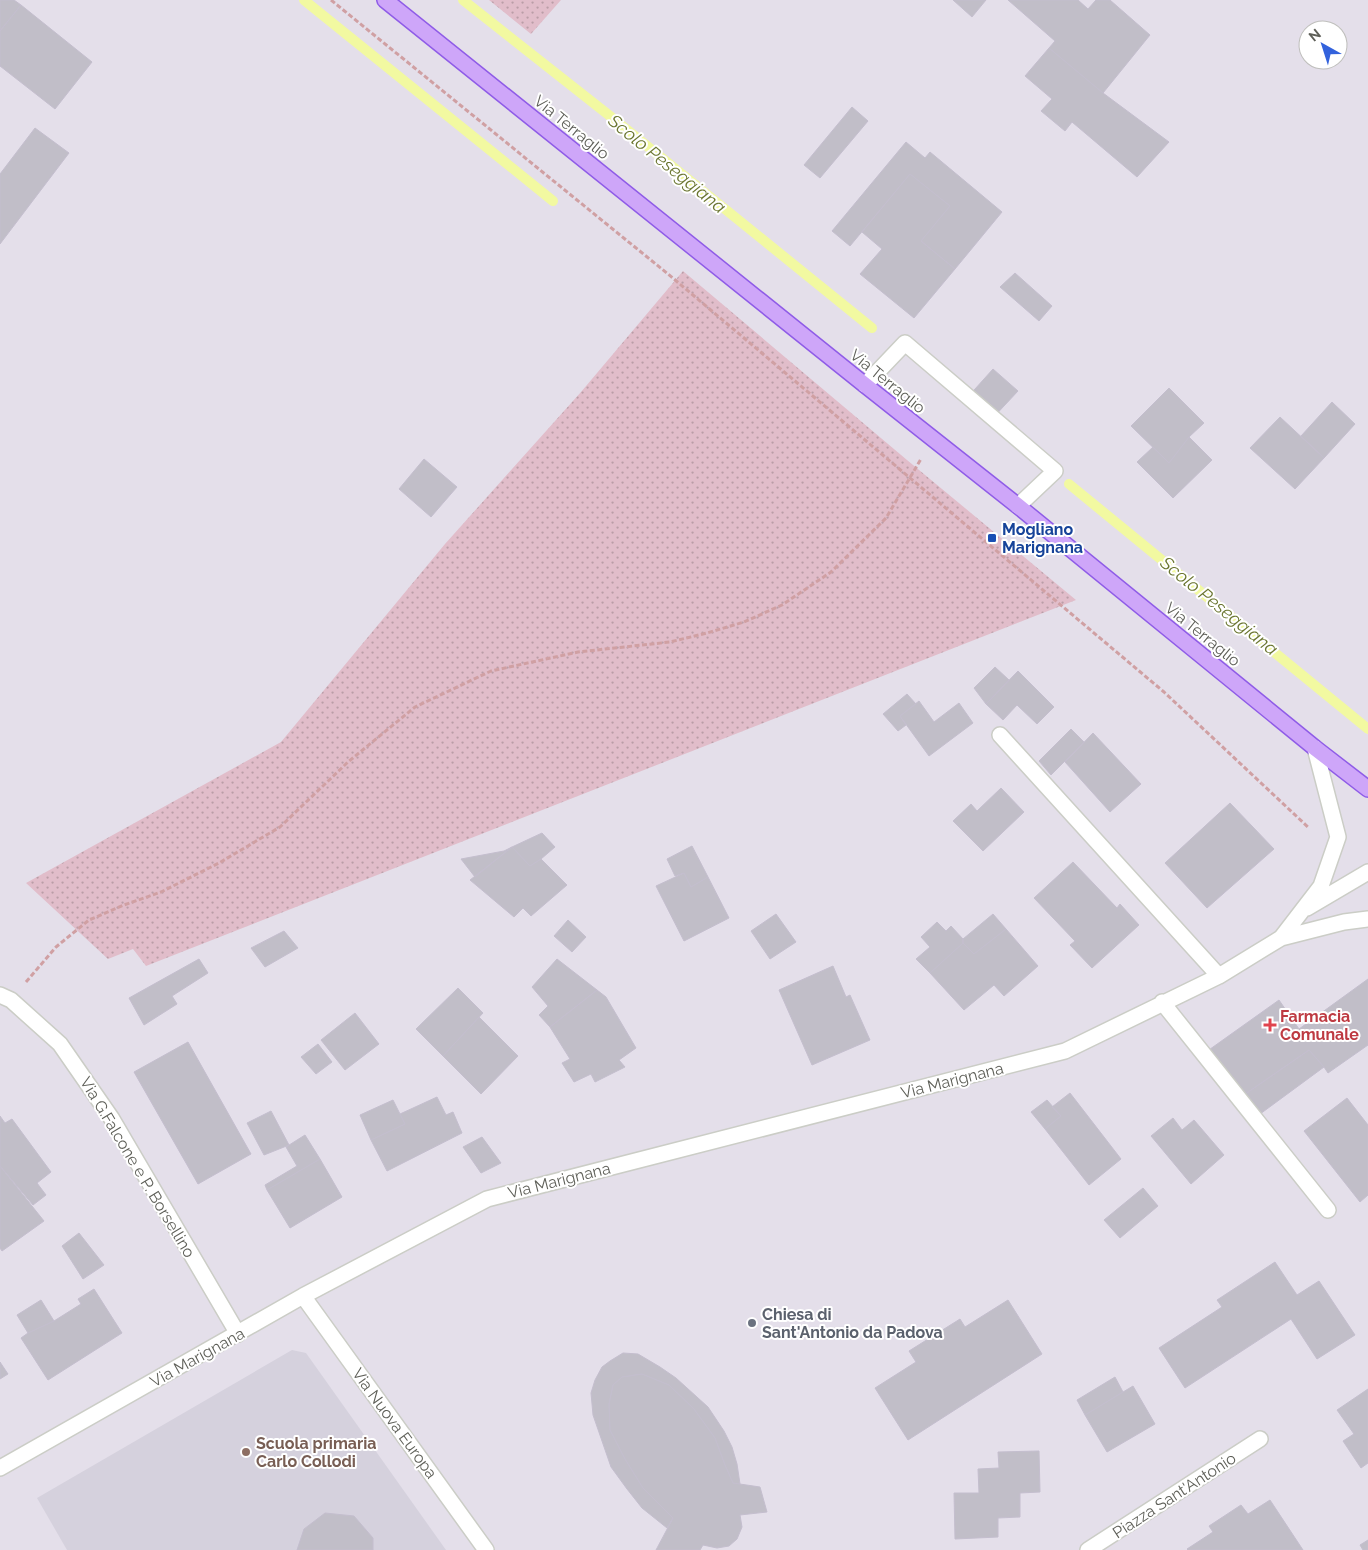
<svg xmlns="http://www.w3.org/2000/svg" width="1368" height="1550" font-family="Raleway,sans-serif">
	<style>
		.education { fill: #d5d1dd }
		.grass { fill: url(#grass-dots) }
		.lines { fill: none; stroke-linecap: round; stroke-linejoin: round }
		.stream { stroke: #f2f9a1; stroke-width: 10 }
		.building { fill: #c1bec8; stroke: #c4bece }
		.minor-casing { stroke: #cbcdc6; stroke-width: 18 }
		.major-casing { stroke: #8f5ce7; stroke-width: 18 }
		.path { stroke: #d0a0a3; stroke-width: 3; stroke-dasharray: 5 2.5; stroke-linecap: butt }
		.minor { stroke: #fff; stroke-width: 15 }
		.major { stroke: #cea6f9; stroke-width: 15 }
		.transit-dot { fill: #1a4fb4; stroke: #fff; stroke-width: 2 }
		.health-dot { fill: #e0444e; stroke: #fff; stroke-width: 2 }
		.worship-dot { fill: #6b7280; stroke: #fff; stroke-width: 2 }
		.education-dot { fill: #8d6e63; stroke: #fff; stroke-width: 2 }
		.labels { text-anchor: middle; stroke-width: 4; stroke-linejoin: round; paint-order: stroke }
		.street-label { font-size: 16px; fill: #5e5f58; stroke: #fff }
		.transit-label { font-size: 16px; font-weight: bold; fill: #164399; stroke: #fff; text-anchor: start }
		.health-label { font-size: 16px; font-weight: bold; fill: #be3a42; stroke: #fff; text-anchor: start }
		.worship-label { font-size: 16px; font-weight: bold; fill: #5b616d; stroke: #fff; text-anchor: start }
		.education-label { font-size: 16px; font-weight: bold; fill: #785e54; stroke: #fff; text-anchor: start }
		.water-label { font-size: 18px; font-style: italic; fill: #6b7631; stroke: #fff }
	</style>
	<defs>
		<pattern id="grass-dots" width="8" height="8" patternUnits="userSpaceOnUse" patternTransform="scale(1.25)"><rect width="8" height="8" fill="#e1bdca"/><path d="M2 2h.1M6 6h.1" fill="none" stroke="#ba9da7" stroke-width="1.8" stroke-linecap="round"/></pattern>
	</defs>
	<rect width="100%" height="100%" fill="#e4dfea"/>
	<!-- education -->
	<path class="education" d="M292 1350 306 1353 446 1550H67L37 1498Z"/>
	<!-- grass -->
	<path class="grass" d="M489 0H561L531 34Z
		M683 271 907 460 1076 600 146 966 133 949 108 959 26 883 281 742 445 544 581 392Z"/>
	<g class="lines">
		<!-- stream -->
		<path class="stream" d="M304 0 553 201
			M463 0 610 116 872 328
			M1069 484 1368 729"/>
	</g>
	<!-- building -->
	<path class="building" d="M0 0H14L21 5 0 31Z
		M953 0H986L972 17Z
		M1008 0H1078L1088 9 1096 0H1110L1150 35 1103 93 1049 48 1055 41Z
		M21 5 92 62 55 109 0 66V31Z
		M1049 48 1103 93 1169 142 1137 177 1072 122 1065 131 1041 111 1052 99 1025 76Z
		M852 107 868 121 820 178 804 165Z
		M35 128 69 153 0 244V174Z
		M906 142 925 158 930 152 1002 212 955 269 921 241 950 206 910 174 850 246 832 231Z
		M910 174 950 206 921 241 955 269 914 318 860 274 882 249 862 232Z
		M1015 273 1052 306 1039 321 1000 287Z
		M993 369 1018 391 990 421 966 399Z
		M1169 388 1204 423 1189 437 1169 463 1131 426Z
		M1332 402 1355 424 1324 458 1301 436Z
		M1280 417 1324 458 1295 489 1250 448Z
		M1189 437 1212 460 1173 498 1137 462 1153 447 1169 463Z
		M424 459 457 487 431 517 399 489Z
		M995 667 1009 680 986 704 974 688Z
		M1018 671 1054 707 1037 724 1017 705 1003 720 986 704Z
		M907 694 916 704 900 716 906 725 898 731 883 714Z
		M919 701 934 722 959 703 973 723 929 756 900 716Z
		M1071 729 1084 742 1051 775 1039 761Z
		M1093 733 1141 784 1110 812 1065 762Z
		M1001 788 1024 812 983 851 953 821 971 804 977 811Z
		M1230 803 1274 849 1207 908 1165 863Z
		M542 833 555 847 541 859 530 866 512 847Z
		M692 846 708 877 691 887 684 873 675 876 667 859Z
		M512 847 475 877 461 859 504 851Z
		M512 847 530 866 541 859 567 885 531 916 523 908 514 917 470 880Z
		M1073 862 1117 908 1120 904 1139 925 1092 968 1070 945 1075 941 1034 898Z
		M684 873 691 887 708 877 729 918 684 941 656 886Z
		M776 914 796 942 770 959 751 931Z
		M993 914 1006 929 974 954 963 943V939Z
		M568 920 586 937 572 952 554 936Z
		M937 922 946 931 951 926 963 939V943L930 973 916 959 930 947 921 937Z
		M1006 929 1038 966 1004 996 994 985 964 1010 930 973 963 943 974 954Z
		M284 931 298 948 265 967 251 948Z
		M199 959 208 973 172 996 177 1004 144 1025 129 998Z
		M557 959 597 990 550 1027 539 1015 548 1006 532 987Z
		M833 966 846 997 850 995 870 1040 812 1065 779 990Z
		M1368 979V1045L1328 1073 1324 1067 1309 1050 1241 1097 1206 1052 1279 1000 1299 1029Z
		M458 988 483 1013 443 1056 416 1029Z
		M597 990 606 997 636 1048 619 1060 625 1067 595 1082 591 1074 574 1082 562 1063 570 1059 550 1027Z
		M355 1013 379 1044 345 1070 321 1040Z
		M479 1017 518 1056 481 1094 443 1056Z
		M188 1042 251 1154 198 1184 134 1072Z
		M318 1044 332 1062 316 1074 301 1057Z
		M1309 1050 1324 1067 1256 1117 1241 1097Z
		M1070 1093 1121 1159 1089 1185 1045 1129 1061 1116 1052 1107Z
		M437 1097 446 1115 453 1112 462 1133 387 1171 371 1140 405 1124 400 1114Z
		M1347 1098 1368 1125V1195L1360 1202 1304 1131Z
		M393 1100 405 1124 371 1140 360 1115Z
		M1047 1100 1061 1116 1045 1129 1031 1112Z
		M271 1111 289 1145 264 1155 247 1123Z
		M0 1116 5 1123 12 1119 51 1172 37 1183 46 1195 33 1205 0 1166Z
		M1173 1118 1182 1130 1194 1120 1224 1155 1191 1184 1151 1136Z
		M305 1135 320 1159 267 1190 265 1185 297 1166 286 1147Z
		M482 1137 501 1163 481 1173 463 1147Z
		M320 1159 342 1197 290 1228 267 1190Z
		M0 1166 44 1221 2 1251 0 1248Z
		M1143 1188 1158 1206 1120 1238 1104 1220Z
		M79 1233 104 1265 83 1279 62 1246Z
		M1275 1262 1297 1295 1319 1281 1355 1335 1317 1359 1291 1319 1185 1388 1159 1348 1222 1307 1217 1300Z
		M94 1289 122 1333 48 1380 21 1338 28 1333 54 1321 81 1304 78 1299Z
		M41 1300 54 1321 28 1333 17 1315Z
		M1008 1300 1042 1354 908 1440 875 1388 916 1362 909 1351 960 1319 965 1327Z
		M623 1353 638 1354 660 1367 676 1378 708 1407 724 1431 732 1447 737 1464 740 1484 733 1483 725 1465 715 1438 694 1409 669 1385 642 1374 622 1377 613 1385 609 1404 610 1430 625 1459 643 1488 673 1518 667 1528 642 1508 627 1489 611 1467 593 1415 591 1393 595 1380 602 1367 610 1361Z
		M0 1362 8 1374 0 1379Z
		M642 1374 669 1385 694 1409 715 1438 725 1465 733 1483 760 1487 767 1512 740 1515 742 1527 737 1539 729 1546 717 1548 703 1545 700 1550H656L673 1518 643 1488 625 1459 610 1430 609 1404 613 1385 622 1377Z
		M1115 1377 1123 1392 1085 1415 1077 1400Z
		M1133 1386 1155 1424 1107 1452 1085 1415Z
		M1368 1389V1463L1361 1468 1343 1441 1354 1434 1337 1410Z
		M1039 1451 1040 1492 1020 1493V1517L998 1518V1537L955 1539 954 1493H979L978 1469 999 1468 998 1452Z
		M1270 1500 1303 1550H1188L1187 1549 1213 1532 1209 1526 1241 1505 1248 1514Z
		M325 1513 354 1516 373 1538V1550H297L304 1529Z
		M1368 1540V1550H1363L1360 1545Z"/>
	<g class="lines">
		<defs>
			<path id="minor" d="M865 385 905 343 1055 471 1018 506
				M1000 735 1219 976
				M1307 908 1368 872
				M1281 938 1321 886 1338 837 1315 748
				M0 995 11 1000 60 1044 112 1119 238 1334
				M1162 1002 1328 1210
				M303 1296 486 1550
				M0 1468 303 1296 487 1199 1065 1051 1219 976 1281 938 1344 922 1368 919
				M1088 1550 1260 1439"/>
			<path id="major" d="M385 0 865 385 1018 506 1315 748 1368 789"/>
		</defs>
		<!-- minor casing -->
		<use href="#minor" class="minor-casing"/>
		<!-- major casing -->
		<use href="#major" class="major-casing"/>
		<!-- path -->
		<path class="path" d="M331 0 668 274 1164 692 1309 828
			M26 982 56 947 89 920 124 905 161 892 219 863 280 827 348 762 415 707 491 671 578 652 670 642 707 633 744 622 782 605 831 572 886 518 921 459"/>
		<!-- minor -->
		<use href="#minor" class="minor"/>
		<!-- major -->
		<use href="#major" class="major"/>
	</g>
	<!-- markers -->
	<rect class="transit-dot" x="987" y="533" width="10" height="10" rx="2.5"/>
	<path class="health-dot" d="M1267.5 1017.5h5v5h5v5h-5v5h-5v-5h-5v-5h5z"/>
	<circle class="worship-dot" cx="752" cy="1323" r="5"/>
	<circle class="education-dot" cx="246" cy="1452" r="5"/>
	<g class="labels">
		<!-- street labels -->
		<g class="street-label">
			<text transform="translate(572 127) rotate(39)" y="6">Via Terraglio</text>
			<text transform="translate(888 381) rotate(39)" y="6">Via Terraglio</text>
			<text transform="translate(1203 634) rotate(39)" y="6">Via Terraglio</text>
			<text transform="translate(952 1080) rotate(-14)" y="6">Via Marignana</text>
			<text transform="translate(138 1167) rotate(59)" y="6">Via G.Falcone e P. Borsellino</text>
			<text transform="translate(559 1180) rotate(-14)" y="6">Via Marignana</text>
			<text transform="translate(197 1357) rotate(-29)" y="6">Via Marignana</text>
			<text transform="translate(395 1423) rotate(54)" y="6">Via Nuova Europa</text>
			<text transform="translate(1174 1495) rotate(-33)" y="6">Piazza Sant'Antonio</text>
		</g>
		<!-- transit labels -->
		<g class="transit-label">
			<text x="1002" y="535">Mogliano<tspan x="1002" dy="18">Marignana</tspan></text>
		</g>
		<!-- health labels -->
		<g class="health-label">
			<text x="1280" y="1022">Farmacia<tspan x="1280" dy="18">Comunale</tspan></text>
		</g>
		<!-- worship labels -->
		<g class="worship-label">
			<text x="762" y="1320">Chiesa di<tspan x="762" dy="18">Sant'Antonio da Padova</tspan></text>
		</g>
		<!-- education labels -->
		<g class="education-label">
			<text x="256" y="1449">Scuola primaria<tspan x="256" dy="18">Carlo Collodi</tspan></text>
		</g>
		<!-- water labels -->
		<g class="water-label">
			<text transform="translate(667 164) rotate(39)" y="6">Scolo Peseggiana</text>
			<text transform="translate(1219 606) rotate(39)" y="6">Scolo Peseggiana</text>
		</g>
	</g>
	<!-- north arrow -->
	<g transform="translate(1323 45) rotate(321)"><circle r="24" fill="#ffffff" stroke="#bfbfbc"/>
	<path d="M0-4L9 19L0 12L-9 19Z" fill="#3362dc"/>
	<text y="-8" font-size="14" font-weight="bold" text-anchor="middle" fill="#5e5f58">N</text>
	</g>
</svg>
